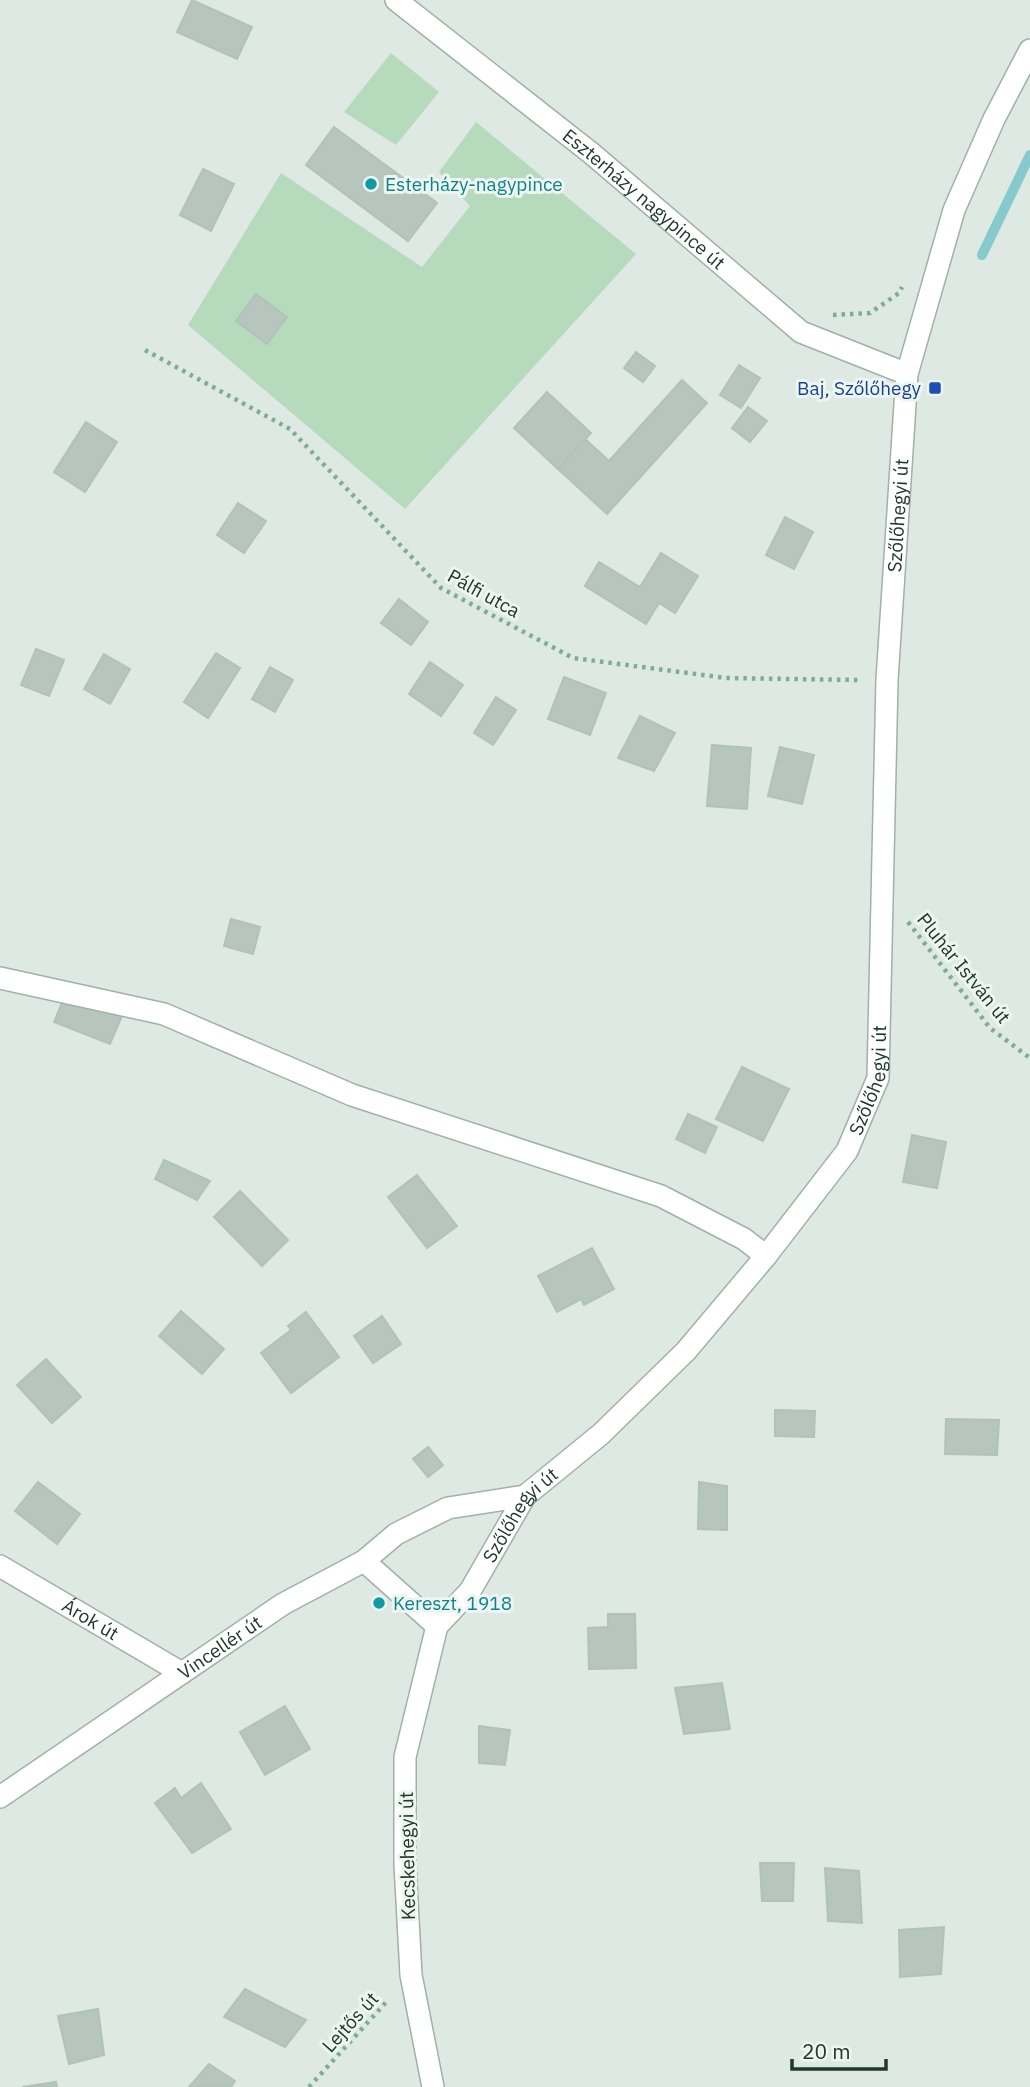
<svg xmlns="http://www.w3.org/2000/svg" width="1030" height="2087" font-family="'IBM Plex Sans',sans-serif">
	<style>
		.green { fill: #b6dabc }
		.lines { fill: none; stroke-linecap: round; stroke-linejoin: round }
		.stream { stroke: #86cace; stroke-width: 10 }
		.building { fill: #b6c6be; stroke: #b0c2b9; stroke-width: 2 }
		.street-casing { stroke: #a1b0a9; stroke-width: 24 }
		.path { stroke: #7eac99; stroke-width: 4.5; stroke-dasharray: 3.5 5; stroke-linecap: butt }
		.street { stroke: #fff; stroke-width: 21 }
		.culture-dot { fill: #0f9aa8; stroke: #eef6f1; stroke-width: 2.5 }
		.transit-dot { fill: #1a4fb4; stroke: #eef6f1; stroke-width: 2.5 }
		.labels { text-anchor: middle; stroke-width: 6; stroke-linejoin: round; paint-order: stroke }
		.culture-label { font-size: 19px; fill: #0d838f; stroke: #eef6f1; text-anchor: start }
		.street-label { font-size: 19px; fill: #20382f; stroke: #eef6f1 }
		.transit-label { font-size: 19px; fill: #164399; stroke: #eef6f1; text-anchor: end }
	</style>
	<rect width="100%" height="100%" fill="#dee9e3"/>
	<!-- green -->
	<path class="green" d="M391 53 439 92 396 145 344 112Z
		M476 122 636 254 405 509 188 325 281 173 422 267 470 206 439 172Z"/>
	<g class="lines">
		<!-- stream -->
		<path class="stream" d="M982 255 1030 155"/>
	</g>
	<!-- building -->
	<path class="building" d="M192 0 252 27 237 59 177 32Z
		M334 127 437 203 408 241 306 165Z
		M203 169 234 184 211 231 180 215Z
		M256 294 287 317 267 344 236 321Z
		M636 352 655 366 643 382 624 368Z
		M739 365 760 378 741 408 720 395Z
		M682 380 707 403 607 514 558 469 585 439 609 461Z
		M547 392 591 433 558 469 514 428Z
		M748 407 767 421 750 442 732 428Z
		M86 422 117 442 85 492 54 472Z
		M238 503 266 521 244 553 217 535Z
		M785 517 813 532 794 569 766 555Z
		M661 553 698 576 675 613 659 603 646 624 585 586 599 562 640 587Z
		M399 599 428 622 411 645 381 623Z
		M36 649 64 660 49 696 21 685Z
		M216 653 240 668 208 718 184 702Z
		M104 654 130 669 110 704 84 689Z
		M430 662 463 685 441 716 409 694Z
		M270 667 293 680 275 712 252 699Z
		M564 677 606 693 590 735 548 719Z
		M496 697 516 710 493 745 474 733Z
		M640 716 675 733 654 771 618 758Z
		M712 745 751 748 747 809 707 806Z
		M780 747 814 755 802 804 768 796Z
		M231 919 260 927 253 954 224 946Z
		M66 993 122 1016 110 1044 54 1022Z
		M742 1067 789 1089 763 1141 716 1119Z
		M688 1114 717 1127 705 1153 676 1139Z
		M912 1135 946 1142 937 1188 903 1182Z
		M164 1160 210 1181 197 1200 155 1179Z
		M417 1175 457 1226 427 1248 388 1197Z
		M240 1191 288 1240 262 1266 214 1217Z
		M592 1248 614 1289 584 1305 581 1299 557 1312 538 1276Z
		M181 1311 224 1349 202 1374 159 1336Z
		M306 1312 339 1357 291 1393 261 1353 291 1330 288 1326Z
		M382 1316 401 1344 373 1363 354 1336Z
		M46 1359 81 1397 52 1423 17 1385Z
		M775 1410 815 1411 814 1437 775 1436Z
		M946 1419 999 1420 997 1455 945 1454Z
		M428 1447 443 1465 428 1477 413 1459Z
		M38 1482 80 1514 57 1544 15 1511Z
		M699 1482 727 1486V1530L698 1529Z
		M608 1614H635L636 1668 589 1669 588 1628 608 1627Z
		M722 1683 730 1729 684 1734 675 1688Z
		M285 1706 310 1749 265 1775 240 1732Z
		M479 1726 510 1730 505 1765 479 1763Z
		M201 1783 231 1829 192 1853 155 1803 175 1788 181 1798Z
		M760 1863H794L793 1901H762Z
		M825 1868 859 1871 862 1923 828 1921Z
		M944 1927 941 1974 900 1977 899 1930Z
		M245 1989 306 2020 285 2047 224 2017Z
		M98 2009 104 2055 69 2064 58 2016Z
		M209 2064 235 2081 231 2087H189Z
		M56 2082 57 2087H22Z"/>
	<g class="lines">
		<defs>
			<g id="street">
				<path id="s1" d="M396 0 591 153 801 332 907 374"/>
				<path d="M0 978 164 1014 352 1095 661 1196 744 1239 766 1256"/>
				<path d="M364 1561 396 1534 448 1508 525 1496"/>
				<path id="s2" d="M0 1566 182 1673"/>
				<path id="s3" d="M0 1797 283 1604 364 1561 437 1626"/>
				<path id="s4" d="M433 2087 411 1975 405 1864V1757L437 1626 470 1591 525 1496 601 1434 686 1351 766 1256 847 1151 878 1078 887 680 907 374 954 210 994 119 1030 50"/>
			</g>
		</defs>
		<!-- street casing -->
		<use href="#street" class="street-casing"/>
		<!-- path -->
		<path class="path" d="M833 315 870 313 899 293 902 287
			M145 350 290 429 441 588 573 658 726 678 861 680
			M908 922 990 1028 1030 1058
			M309 2087 389 1999"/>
		<!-- street -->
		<use href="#street" class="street"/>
	</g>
	<!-- markers -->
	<g class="culture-dot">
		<circle cx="371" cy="184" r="7"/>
		<circle cx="379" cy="1603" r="7"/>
	</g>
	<rect class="transit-dot" x="928" y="381" width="14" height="14" rx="3.5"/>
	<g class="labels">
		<!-- culture labels -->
		<g class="culture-label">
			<text x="385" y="191">Esterházy-nagypince</text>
			<text x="393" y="1610">Kereszt, 1918</text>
		</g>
		<!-- street labels -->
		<g class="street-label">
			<text dy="7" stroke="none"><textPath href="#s1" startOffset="318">Eszterházy nagypince út</textPath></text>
			<text dy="7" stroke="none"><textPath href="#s4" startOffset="1741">Szőlőhegyi út</textPath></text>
			<text transform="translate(484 593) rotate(29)" y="7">Pálfi utca</text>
			<text transform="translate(964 968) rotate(51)" y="7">Pluhár István út</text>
			<text dy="7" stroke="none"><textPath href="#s4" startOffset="1174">Szőlőhegyi út</textPath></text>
			<text dy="7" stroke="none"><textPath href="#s4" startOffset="607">Szőlőhegyi út</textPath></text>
			<text dy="7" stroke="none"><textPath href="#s2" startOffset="105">Árok út</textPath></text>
			<text dy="7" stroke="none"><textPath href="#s3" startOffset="266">Vincellér út</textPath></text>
			<text transform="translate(407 1856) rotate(-91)" y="7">Kecskehegyi út</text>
			<text transform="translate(350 2022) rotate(-48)" y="7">Lejtős út</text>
		</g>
		<!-- transit labels -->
		<g class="transit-label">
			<text x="921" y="395">Baj, Szőlőhegy</text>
		</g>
	</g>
	<!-- scale -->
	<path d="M792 2059v10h94v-10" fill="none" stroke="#20382f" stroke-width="3.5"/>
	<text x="802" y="2059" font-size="21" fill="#20382f" stroke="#eef6f1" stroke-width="5" paint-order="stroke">20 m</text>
</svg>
